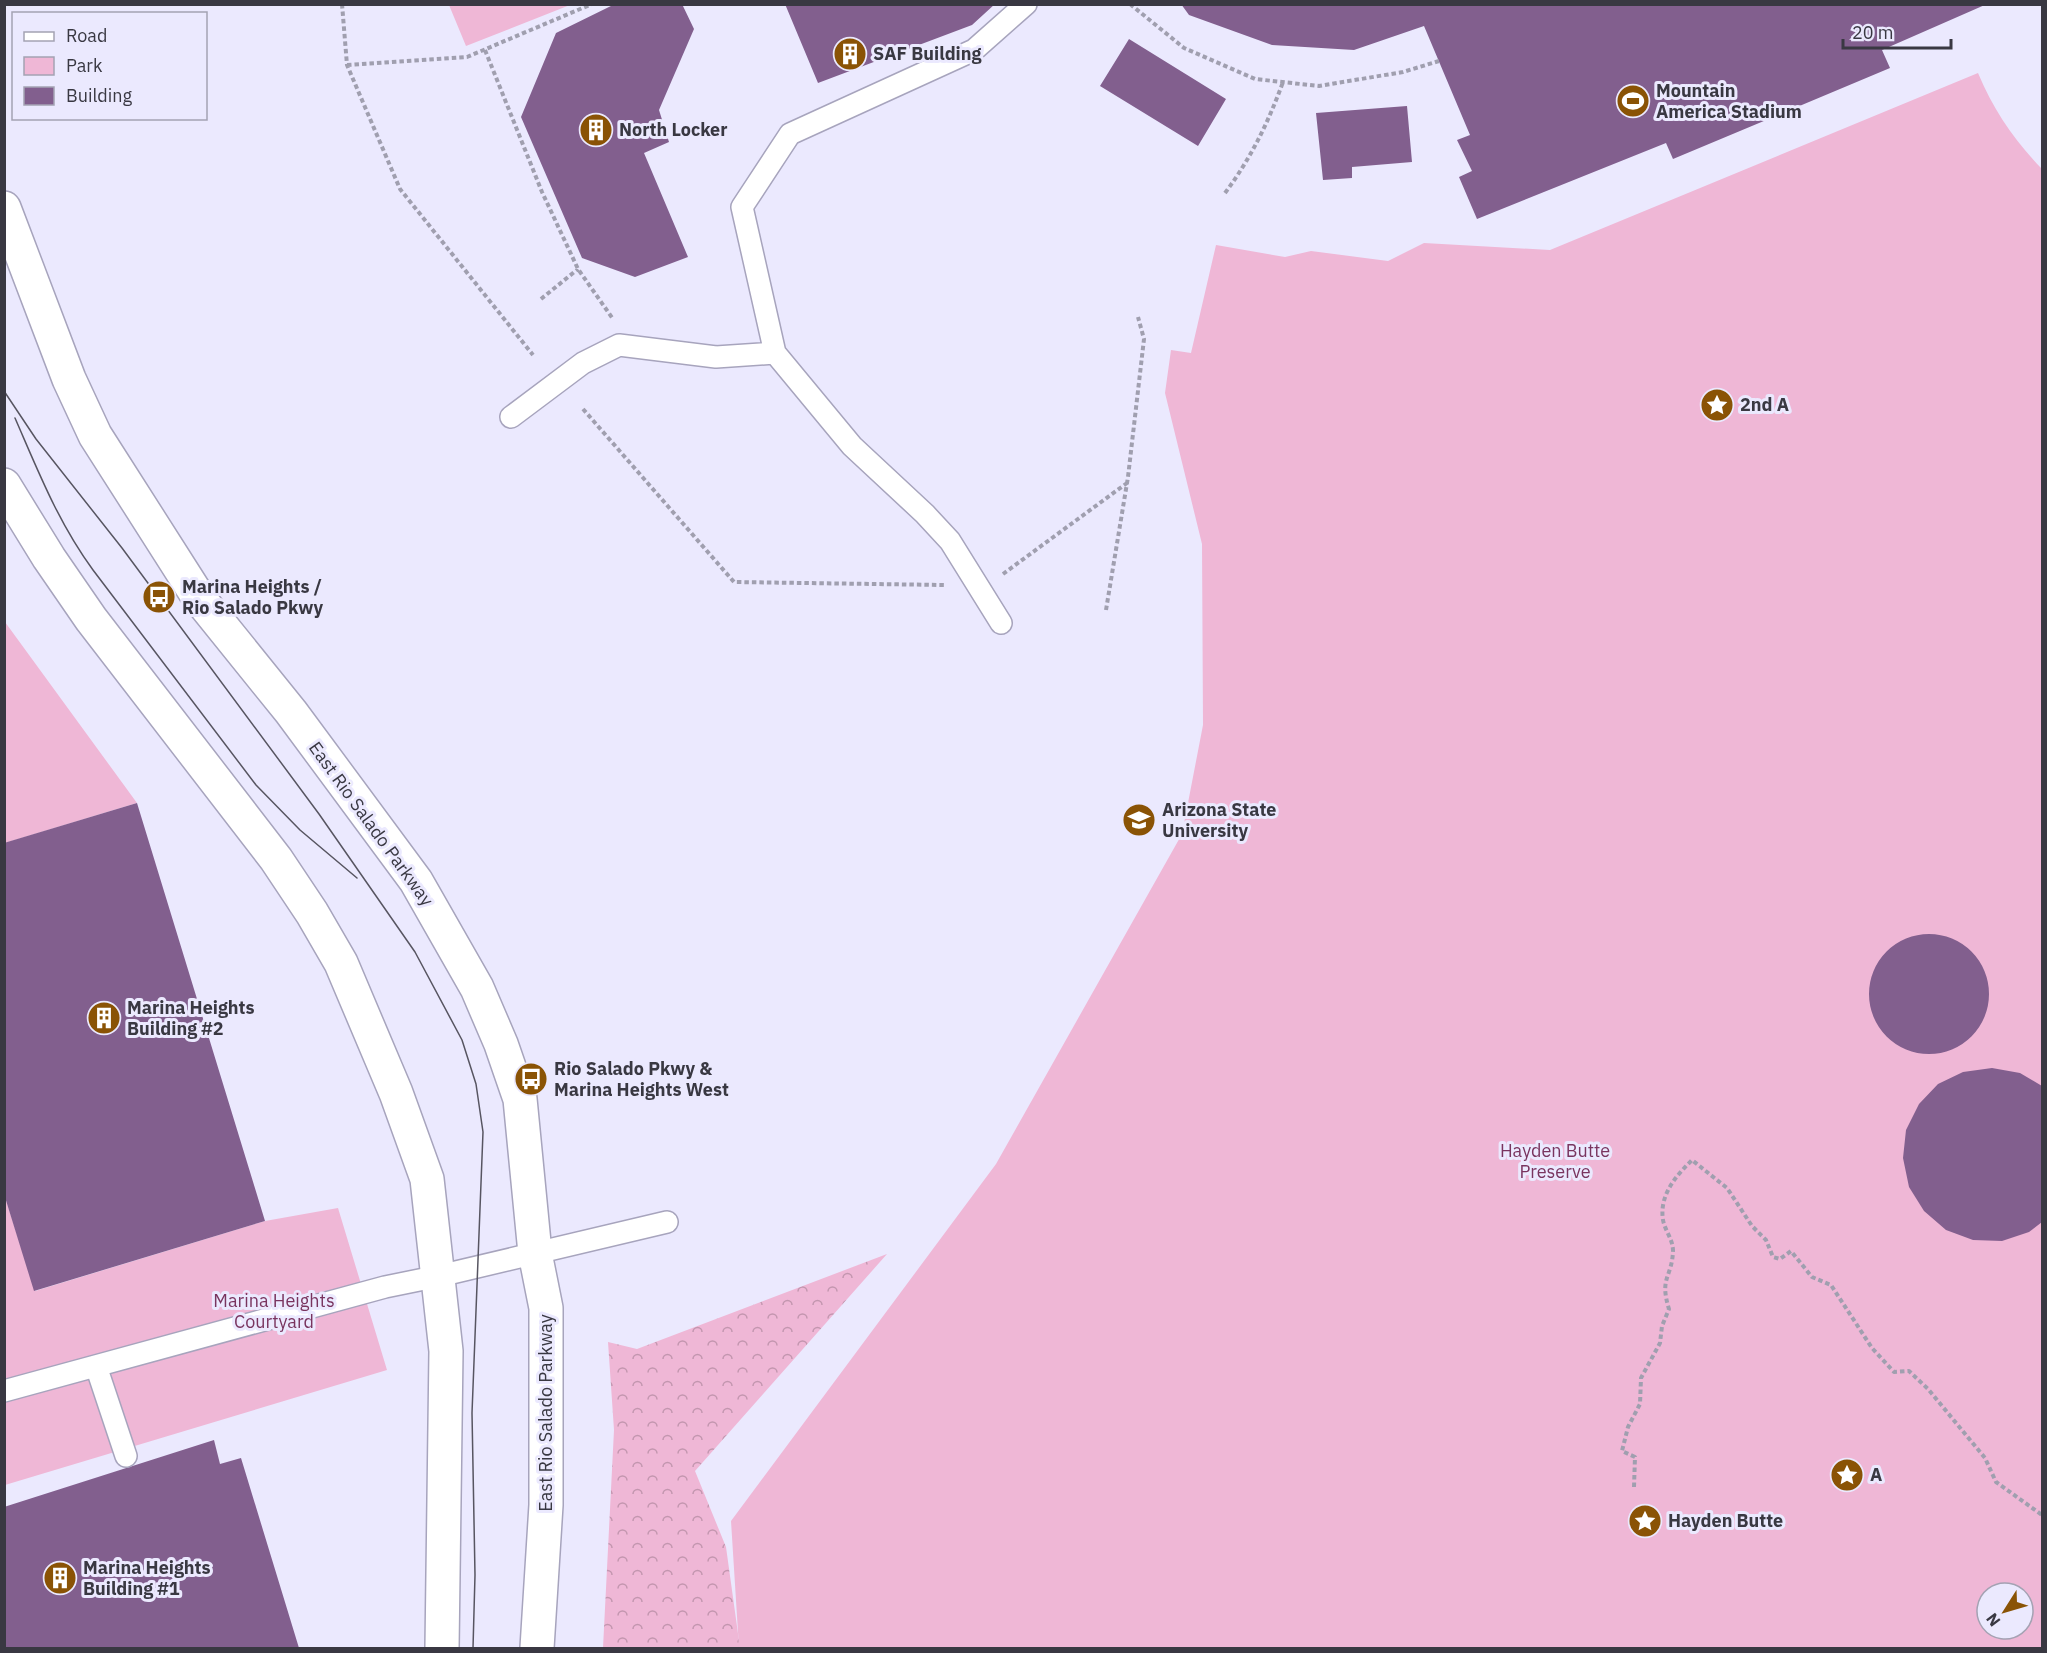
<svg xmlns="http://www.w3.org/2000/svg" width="2047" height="1653" font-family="'IBM Plex Sans',sans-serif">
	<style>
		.forest { fill: url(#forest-crowns) }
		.park { fill: #efb7d6; fill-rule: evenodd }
		.building { fill: #825f8e }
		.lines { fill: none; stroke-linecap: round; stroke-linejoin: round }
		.lane-casing { stroke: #a7a4bd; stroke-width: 24 }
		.secondary-casing { stroke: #a7a4bd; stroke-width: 36 }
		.path { stroke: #a09faf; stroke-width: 4; stroke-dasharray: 4.5 3; stroke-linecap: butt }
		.lane { stroke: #fff; stroke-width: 21 }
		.secondary { stroke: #fff; stroke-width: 33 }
		.tram { stroke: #575561; stroke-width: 1.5 }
		.labels { text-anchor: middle; stroke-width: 6; stroke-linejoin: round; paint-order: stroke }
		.poi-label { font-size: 18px; font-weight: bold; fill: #393842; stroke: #ebe9fe; text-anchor: start }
		.street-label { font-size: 18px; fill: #393842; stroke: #ebe9fe }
		.park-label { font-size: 18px; fill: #79345f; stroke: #ebe9fe }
	</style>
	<defs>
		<pattern id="forest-crowns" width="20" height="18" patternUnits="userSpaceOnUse" patternTransform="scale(1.5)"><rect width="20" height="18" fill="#efb7d6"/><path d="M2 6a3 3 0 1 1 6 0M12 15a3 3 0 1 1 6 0" fill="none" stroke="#c396af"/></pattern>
	</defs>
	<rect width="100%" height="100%" fill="#ebe9fe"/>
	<!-- forest -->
	<path class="forest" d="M887 1254 695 1471 726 1547 740 1648H603L614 1430 608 1342 637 1349Z"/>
	<!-- park -->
	<path class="park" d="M449 5H570L466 46Z
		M1978 73C1994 111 2014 140 2042 169V1648H739L731 1521 996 1164 1182 834 1203 725 1202 544 1165 393 1171 350 1191 353 1216 245 1285 257 1311 251 1388 261 1424 243 1550 250ZM1987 1593H2023V1629H1987Z
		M5 622 137 803 5 843Z
		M4 1194 35 1291 265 1221 338 1208 387 1370 5 1485Z"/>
	<!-- building -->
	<path class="building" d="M615 4H682L694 29 659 110 669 142 644 153 688 257 635 277 582 258 521 117 556 33Z
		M785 4H995L972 25 818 83Z
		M1181 4H1987L1882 50 1890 68 1673 159 1666 143 1477 219 1459 177 1472 171 1457 140 1470 135 1424 26 1354 50 1272 45 1189 15Z
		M1129 39 1226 99 1198 146 1100 86Z
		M1407 106 1412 162 1352 167V178L1323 180 1316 113Z
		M137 803 265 1221 34 1291 4 1194V843Z
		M1869 994a60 60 0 1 1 120 0a60 60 0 1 1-120 0Z
		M1992 1068 2020 1073 2042 1086V1222L2029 1232 2002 1241 1973 1240 1946 1230 1924 1211 1909 1187 1903 1158 1906 1130 1919 1104 1938 1084 1963 1072Z
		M214 1440 220 1464 241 1458 299 1648H4V1507Z"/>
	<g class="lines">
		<defs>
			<path id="lane" d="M511 417 583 363 619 345 716 357 775 353
				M1001 623 950 541 925 514 852 446 775 353 742 207 790 134 974 50 1026 4
				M96 1366 126 1456
				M4 1391 385 1287 439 1276 667 1222"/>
			<path id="secondary" d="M4 208 69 379 95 435 199 598 291 712 416 881 477 988 501 1044 520 1099 535 1253 546 1308V1505L537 1648
				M4 485 49 558 91 619 276 859 312 913 341 963 396 1093 427 1179 446 1351 442 1648"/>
		</defs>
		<!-- lane casing -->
		<use href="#lane" class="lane-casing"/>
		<!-- secondary casing -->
		<use href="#secondary" class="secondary-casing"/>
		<!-- path -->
		<path class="path" d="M342 4 347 65 400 189 533 355
			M1130 4 1184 48 1255 79 1319 86 1403 72 1439 61
			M485 50 542 192 578 269 613 319
			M347 65 467 57 592 4
			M1225 193C1251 158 1268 123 1283 82
			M541 299 578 269
			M583 409 734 582 945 585
			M1003 574 1127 483
			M1106 610 1128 477 1144 339 1138 317
			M1634 1487 1635 1457 1622 1451 1628 1427 1640 1404 1641 1378 1660 1343 1662 1326 1669 1309C1659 1277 1672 1278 1673 1251 1673 1239 1665 1231 1663 1220 1659 1195 1676 1176 1692 1160L1727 1188 1752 1226 1766 1240 1773 1257 1780 1259 1791 1251 1812 1277 1831 1285 1872 1348 1894 1372 1909 1371 1928 1389 1985 1458 1996 1482 2042 1515"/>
		<!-- lane -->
		<use href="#lane" class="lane"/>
		<!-- secondary -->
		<use href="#secondary" class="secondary"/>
		<!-- tram -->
		<path class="tram" d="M4 391 36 439 122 548 319 814 415 952 462 1040 476 1084 483 1132 472 1413 475 1575 473 1648
			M15 418C39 473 58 522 93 570L256 785 300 830 357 878"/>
	</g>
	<!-- icons -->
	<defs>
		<symbol id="building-disc" viewBox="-11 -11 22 22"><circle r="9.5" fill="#8a5305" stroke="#ebe9fe"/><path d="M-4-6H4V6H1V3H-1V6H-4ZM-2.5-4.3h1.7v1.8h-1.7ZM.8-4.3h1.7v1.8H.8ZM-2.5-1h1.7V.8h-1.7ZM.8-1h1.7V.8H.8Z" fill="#fff"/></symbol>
		<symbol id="stadium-disc" viewBox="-11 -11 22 22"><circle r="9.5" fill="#8a5305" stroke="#ebe9fe"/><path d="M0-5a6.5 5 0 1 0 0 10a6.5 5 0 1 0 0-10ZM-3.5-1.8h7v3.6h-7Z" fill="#fff"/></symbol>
		<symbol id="sight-disc" viewBox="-11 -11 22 22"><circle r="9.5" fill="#8a5305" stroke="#ebe9fe"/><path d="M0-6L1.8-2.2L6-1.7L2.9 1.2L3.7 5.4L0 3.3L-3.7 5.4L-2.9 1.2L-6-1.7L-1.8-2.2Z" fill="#fff"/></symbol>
		<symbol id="bus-disc" viewBox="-11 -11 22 22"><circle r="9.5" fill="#8a5305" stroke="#ebe9fe"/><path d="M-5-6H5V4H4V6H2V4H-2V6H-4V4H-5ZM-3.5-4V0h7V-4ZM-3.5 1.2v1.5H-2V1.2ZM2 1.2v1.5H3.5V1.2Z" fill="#fff"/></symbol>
		<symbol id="university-disc" viewBox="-11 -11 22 22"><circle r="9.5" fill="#8a5305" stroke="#ebe9fe"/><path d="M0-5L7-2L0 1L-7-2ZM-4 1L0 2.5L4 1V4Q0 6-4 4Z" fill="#fff"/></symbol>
	</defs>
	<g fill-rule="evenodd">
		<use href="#building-disc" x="831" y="35" width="38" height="38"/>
		<use href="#stadium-disc" x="1614" y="82" width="38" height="38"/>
		<use href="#building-disc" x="577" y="111" width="38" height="38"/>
		<use href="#sight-disc" x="1698" y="386" width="38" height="38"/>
		<use href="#bus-disc" x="140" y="578" width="38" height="38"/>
		<use href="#university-disc" x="1120" y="801" width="38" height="38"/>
		<use href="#building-disc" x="85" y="999" width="38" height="38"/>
		<use href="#bus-disc" x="512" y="1060" width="38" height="38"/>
		<use href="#sight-disc" x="1828" y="1456" width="38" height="38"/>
		<use href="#sight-disc" x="1626" y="1502" width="38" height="38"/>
		<use href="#building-disc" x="41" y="1559" width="38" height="38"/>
	</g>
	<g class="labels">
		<!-- poi labels -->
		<g class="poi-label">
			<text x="873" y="60">SAF Building</text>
			<text x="1656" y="97">Mountain<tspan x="1656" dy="21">America Stadium</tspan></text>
			<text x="619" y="136">North Locker</text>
			<text x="1740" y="411">2nd A</text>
			<text x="182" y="593">Marina Heights /<tspan x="182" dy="21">Rio Salado Pkwy</tspan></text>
			<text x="1162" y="816">Arizona State<tspan x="1162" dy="21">University</tspan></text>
			<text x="127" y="1014">Marina Heights<tspan x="127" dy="21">Building #2</tspan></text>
			<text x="554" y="1075">Rio Salado Pkwy &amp;<tspan x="554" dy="21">Marina Heights West</tspan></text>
			<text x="1870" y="1481">A</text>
			<text x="1668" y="1527">Hayden Butte</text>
			<text x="83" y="1574">Marina Heights<tspan x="83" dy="21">Building #1</tspan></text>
		</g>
		<!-- street labels -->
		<g class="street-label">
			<text transform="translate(371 824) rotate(54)" y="6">East Rio Salado Parkway</text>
			<text transform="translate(546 1413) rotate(-90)" y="6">East Rio Salado Parkway</text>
		</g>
		<!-- park labels -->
		<g class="park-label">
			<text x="1555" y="1157">Hayden Butte<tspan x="1555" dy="21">Preserve</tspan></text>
			<text x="274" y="1307">Marina Heights<tspan x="274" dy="21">Courtyard</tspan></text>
		</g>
	</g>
	<!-- border -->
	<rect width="2047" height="1653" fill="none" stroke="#393842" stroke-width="12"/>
	<!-- legend -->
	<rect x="12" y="12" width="195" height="108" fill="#ebe9fe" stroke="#a4a2b3" stroke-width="1.5"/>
	<rect x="24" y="32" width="30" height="9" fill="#ffffff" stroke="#a4a2b3" stroke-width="1.5"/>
	<text x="66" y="42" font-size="18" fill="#393842">Road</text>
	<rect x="24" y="57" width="30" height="18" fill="#efb7d6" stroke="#a4a2b3" stroke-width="1.5"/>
	<text x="66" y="72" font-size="18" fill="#393842">Park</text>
	<rect x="24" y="87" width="30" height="18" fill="#825f8e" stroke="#a4a2b3" stroke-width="1.5"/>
	<text x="66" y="102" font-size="18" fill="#393842">Building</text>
	<!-- north arrow -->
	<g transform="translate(2005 1611) rotate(233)"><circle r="28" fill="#ebe9fe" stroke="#a4a2b3" stroke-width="1.5"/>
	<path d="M0-4.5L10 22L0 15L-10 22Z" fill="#8a5305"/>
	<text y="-9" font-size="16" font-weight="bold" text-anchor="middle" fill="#393842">N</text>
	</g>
	<!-- scale -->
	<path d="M1843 39v9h108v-9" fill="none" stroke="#393842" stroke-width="3"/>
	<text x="1852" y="39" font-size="18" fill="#393842" stroke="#ebe9fe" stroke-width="4.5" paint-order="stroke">20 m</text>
</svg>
